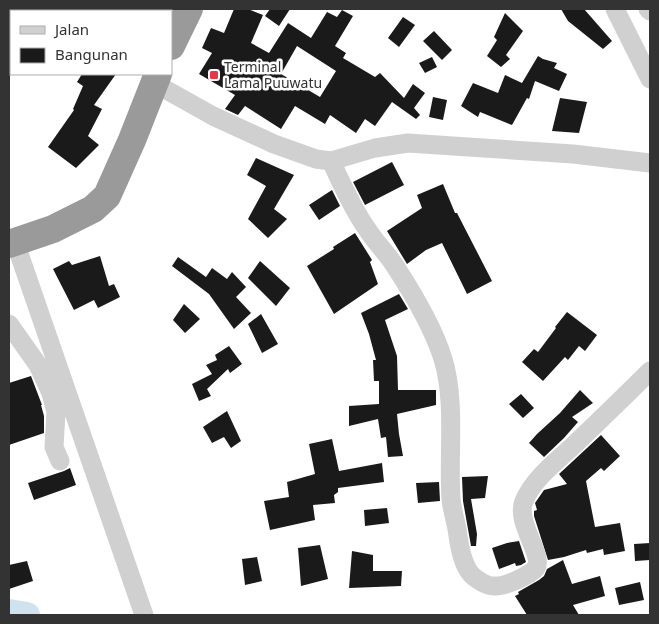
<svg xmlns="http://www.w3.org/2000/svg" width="659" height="624" font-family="'Noto Sans',sans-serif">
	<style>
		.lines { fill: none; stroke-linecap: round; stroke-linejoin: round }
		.river { stroke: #cfe2ee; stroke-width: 26 }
		.building { fill: #1a1a1a; fill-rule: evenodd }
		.minor { stroke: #d0d0d0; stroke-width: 19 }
		.highway { stroke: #9a9a9a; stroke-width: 28 }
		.poi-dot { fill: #e63946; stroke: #fff; stroke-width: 2 }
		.labels { text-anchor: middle; stroke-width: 5; stroke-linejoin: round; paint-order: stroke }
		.poi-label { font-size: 14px; fill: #333; stroke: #fff; text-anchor: start }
	</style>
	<rect width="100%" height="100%" fill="#fff"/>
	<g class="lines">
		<!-- river -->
		<path class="river" d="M9 612 27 615"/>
	</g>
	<!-- building -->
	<path class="building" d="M234 9H248L263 15 251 43 269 53 288 23 311 38 327 12 337 17 342 10 353 16 335 46 346 53 343 58 375 77 380 73 404 98 413 84 425 93 414 108 420 115 416 119 392 102 375 126 365 119 356 133 330 115 325 124 295 106 281 129 245 106 238 115 225 109 235 95 199 74 212 53 202 48 211 28 224 33ZM297 46 336 71 320 97 281 74Z
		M270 9H290L279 26 265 16Z
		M561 9H584L612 41 603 49 568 21Z
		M505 13 523 31 506 55 510 59 501 67 487 56 497 40 494 37Z
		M403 17 415 25 399 47 388 38Z
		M434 31 452 50 442 60 423 41Z
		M538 56 543 59 557 63 554 68 567 74 559 91 535 81 529 99 527 98 512 125 480 112 478 117 461 106 473 83 498 93 505 75 522 83Z
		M432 57 437 67 425 73 419 63Z
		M82 74H116L94 105 102 109 88 136 99 145 76 168 48 147 74 110 73 109 83 86 77 82Z
		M433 97 447 100 443 120 429 117Z
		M560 98 587 102 579 133 552 131Z
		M256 158 294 175 274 209 287 219 268 238 248 219 266 186 247 175Z
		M392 162 404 185 365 205 353 182Z
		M443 184 455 213H457L492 281 467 294 442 243 426 250 407 264 387 231 422 208 417 195Z
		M332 190 340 206 319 220 309 205Z
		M355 233 372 260 370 262 378 284 334 314 307 266 334 249 333 247Z
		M100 256 109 286 114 284 120 297 98 308 94 300 74 310 53 269 69 261 72 265Z
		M178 257 206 277 212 268 227 279 232 272 246 287 236 297 251 313 234 329 209 294 172 266Z
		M260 261 290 288 276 306 248 278Z
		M399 294 408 309 385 320 397 356 398 390H436V405L397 414 399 434 403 456 388 457 386 437 381 438 378 419 349 426V406L379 404V381H374L373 360H376L369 334 361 313Z
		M184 304 200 319 185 333 173 320Z
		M567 312 597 335 585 351 579 346 568 360 565 357 543 381 522 362 534 349 538 352 556 328 555 327Z
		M261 314 278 344 262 353 248 324Z
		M229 346 242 364 230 373 228 369 207 389 211 396 199 401 192 384 212 374 206 365 217 360 215 355Z
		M31 376 42 405H41L44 416V433L9 445V383Z
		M580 390 593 403 572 417 578 422 564 438 544 457 529 443 537 434 560 413Z
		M521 394 534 408 523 418 509 404Z
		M227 411 241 441 231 448 224 437 212 443 203 427Z
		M601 435 620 456 604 471 601 468 586 481 595 527 620 523 625 551 604 555 603 549 587 553 586 550 564 557 548 560 534 516V511L537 510 535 503 544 490 567 484 559 474Z
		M332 439 339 471 382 463 384 482 338 488V492L334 495 335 503 313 505 315 520 270 530 264 501 289 497 287 482 315 474 309 444Z
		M70 468 76 485 34 500 28 483 64 471Z
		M488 476 485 498 471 499 477 534 476 546H471L463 501 462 477Z
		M439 482 440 501 418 503 416 483Z
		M387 508 389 523 365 526 364 510Z
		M519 541 526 562 521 565 516 566 515 563 499 569 492 548 507 543Z
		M650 543V560L635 561 634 544Z
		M320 545 328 579 301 586 298 548Z
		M352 551 373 555V571H402L401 586 349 588Z
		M257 557 262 581 245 585 242 559Z
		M563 560 572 584 600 576 605 596 573 605 579 615H527L515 596 519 594 518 592 539 580 544 576 547 569Z
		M27 561 33 581 9 589V565Z
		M640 582 644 600 619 605 615 588Z"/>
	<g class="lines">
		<!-- minor -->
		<path class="minor" d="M169 9 184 19
			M615 9 650 79
			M648 9 650 11
			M154 83 213 116 274 144 316 159 331 161 375 148 408 143 573 154 650 163
			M331 161C342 184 352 208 367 229 375 242 387 253 395 266 412 292 434 330 443 359 456 401 448 455 451 499 452 509 455 519 457 529 459 543 461 558 468 570 472 577 485 586 494 586 504 587 529 576 536 568 544 555 515 522 524 501 534 478 557 461 575 444 600 420 625 396 650 371
			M15 242 144 615
			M9 324 38 365 51 393 56 412 54 447 60 461"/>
		<!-- highway -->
		<path class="highway" d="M171 46 189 9
			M9 244 53 229 93 209 107 196 132 140 158 74"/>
	</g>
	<!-- markers -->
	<rect class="poi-dot" x="209" y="70" width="10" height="10" rx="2.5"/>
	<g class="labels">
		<!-- poi labels -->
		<g class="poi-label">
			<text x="224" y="72">Terminal<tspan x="224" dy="16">Lama Puuwatu</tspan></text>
		</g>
	</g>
	<!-- border -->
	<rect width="659" height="624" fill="none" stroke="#333333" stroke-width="20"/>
	<!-- legend -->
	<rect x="10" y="10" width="162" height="65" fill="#ffffff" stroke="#adadad"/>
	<rect x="20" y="26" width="25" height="8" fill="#d0d0d0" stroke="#adadad"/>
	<text x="55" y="35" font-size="15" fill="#333333">Jalan</text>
	<rect x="20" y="48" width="25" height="15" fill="#1a1a1a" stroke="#adadad"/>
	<text x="55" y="60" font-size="15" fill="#333333">Bangunan</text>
</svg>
